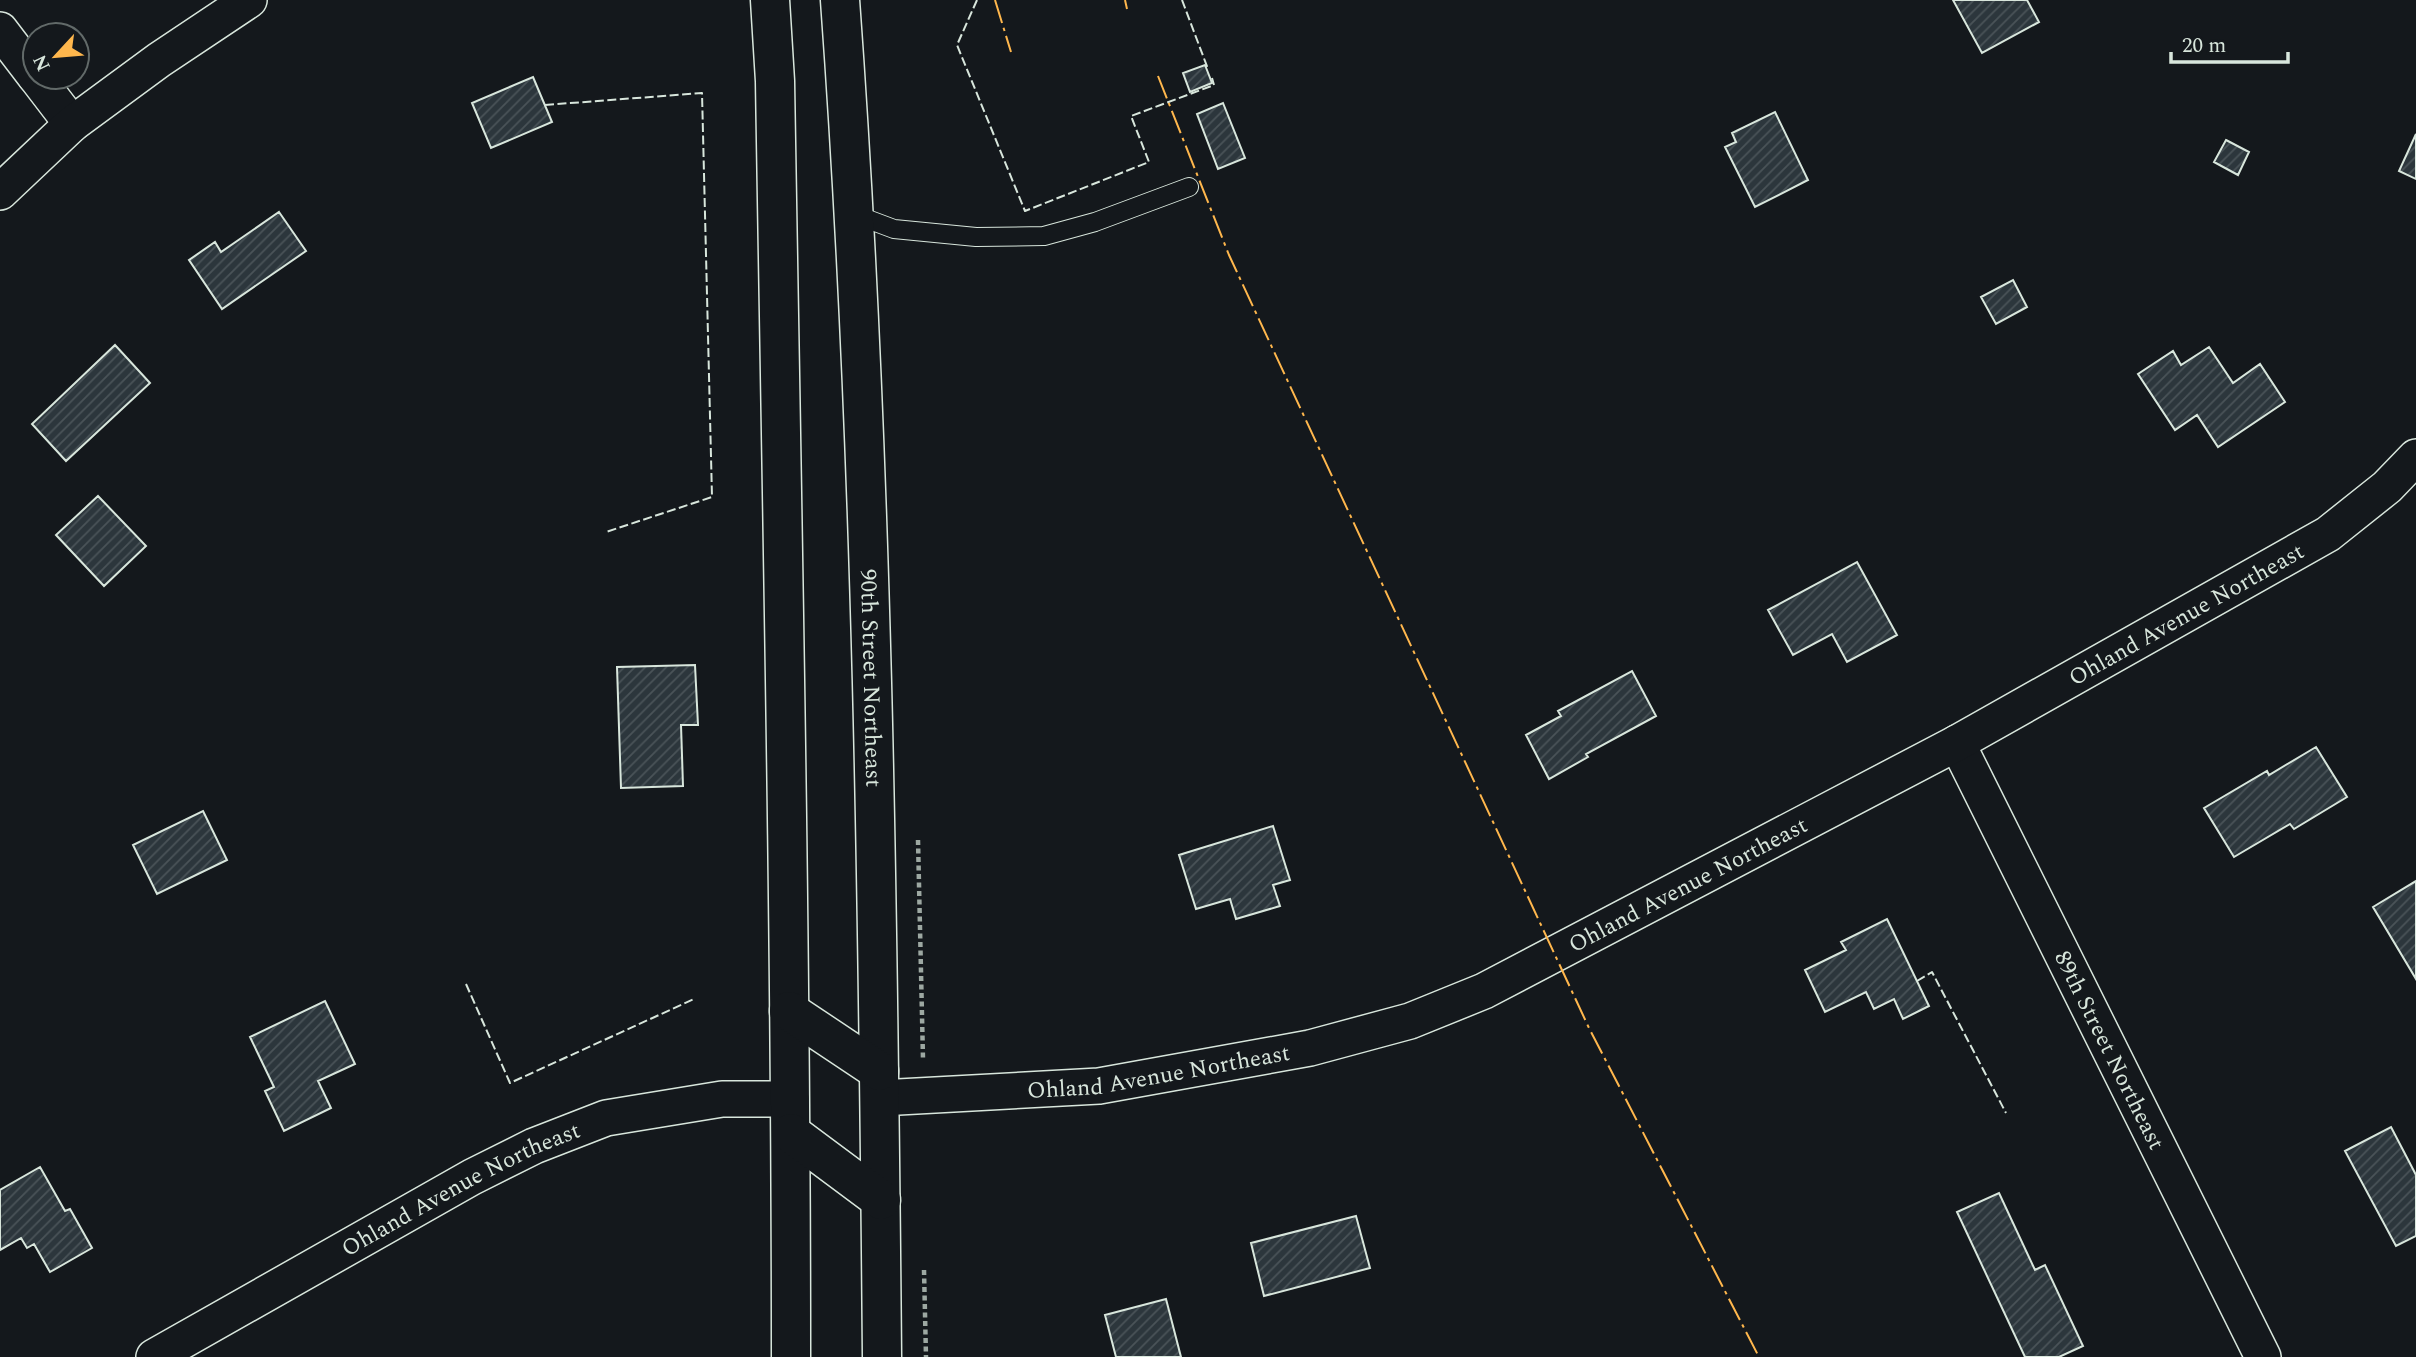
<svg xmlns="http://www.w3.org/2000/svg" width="2416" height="1357" font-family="Spectral,serif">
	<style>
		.building { fill: url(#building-hatch); stroke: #d8e6dc; stroke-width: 2 }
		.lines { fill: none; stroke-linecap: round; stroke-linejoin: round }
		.lane-casing { stroke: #d8e6dc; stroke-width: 20 }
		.street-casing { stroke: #d8e6dc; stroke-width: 38 }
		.secondary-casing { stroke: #d8e6dc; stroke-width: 41 }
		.path { stroke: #9da8a2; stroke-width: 4.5; stroke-dasharray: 5 3.5; stroke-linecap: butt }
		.lane { stroke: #14181c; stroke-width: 18 }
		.street { stroke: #14181c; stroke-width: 35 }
		.secondary { stroke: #14181c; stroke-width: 38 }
		.fence { stroke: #d8e6dc; stroke-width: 2; stroke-dasharray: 9 3.5; stroke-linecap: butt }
		.power { stroke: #ffb74d; stroke-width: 2; stroke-dasharray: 24 5 3.5 5; stroke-linecap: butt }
		.labels { text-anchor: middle; stroke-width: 5; stroke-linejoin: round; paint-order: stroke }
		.street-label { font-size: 23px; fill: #d8e6dc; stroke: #14181c }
	</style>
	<defs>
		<pattern id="building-hatch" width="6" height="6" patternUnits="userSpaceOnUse" patternTransform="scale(1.75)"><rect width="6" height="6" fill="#2c363c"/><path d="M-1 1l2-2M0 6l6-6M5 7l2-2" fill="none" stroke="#4a5358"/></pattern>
	</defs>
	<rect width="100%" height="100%" fill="#14181c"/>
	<!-- building -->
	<path class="building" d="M1953 0H2027L2039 22 1982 53Z
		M1205 65 1212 83 1190 92 1183 73Z
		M533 77 552 122 491 148 472 103Z
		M1223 103 1245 158 1218 169 1197 114Z
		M1775 112 1808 180 1755 207 1725 147 1736 142 1732 133Z
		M2416 134V179L2399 171Z
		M2226 140 2249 152 2238 175 2214 162Z
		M279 212 306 251 222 309 189 260 215 242 221 252Z
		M2013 280 2027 307 1996 324 1981 297Z
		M115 345 150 383 66 461 32 424Z
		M2209 347 2233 383 2260 364 2285 402 2218 447 2197 415 2175 430 2138 374 2173 351 2181 365Z
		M98 496 146 546 104 586 56 535Z
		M1857 562 1897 635 1847 662 1832 634 1793 655 1768 610Z
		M695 665 698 725H681L683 786 621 788 617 667Z
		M1632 671 1656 716 1586 754 1588 757 1549 779 1526 735 1561 716 1558 711Z
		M2316 747 2347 797 2294 829 2290 824 2234 857 2204 808 2267 771 2269 775Z
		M203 811 227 860 157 894 133 845Z
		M1273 826 1290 880 1273 885 1280 906 1236 919 1230 899 1196 909 1179 855Z
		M2416 881V979L2373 907Z
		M1887 919 1929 1006 1903 1019 1894 999 1874 1009 1866 992 1825 1012 1805 970 1846 950 1841 942Z
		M325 1001 355 1064 318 1081 331 1108 284 1131 265 1091 274 1087 250 1037Z
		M2391 1127 2416 1175V1236L2396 1246 2345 1151Z
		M40 1167 65 1211 70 1209 92 1248 50 1272 34 1244 27 1248 21 1238 0 1250V1190Z
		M1999 1193 2035 1270 2045 1265 2083 1346 2059 1357H2025L1957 1212Z
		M1356 1216 1370 1268 1264 1296 1251 1243Z
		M1166 1299 1181 1357H1116L1105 1315Z"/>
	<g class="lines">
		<defs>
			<path id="lane" d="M854 214 894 229 976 237 1044 236 1095 222 1189 187"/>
			<g id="street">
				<path d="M0 30 35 76"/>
				<path d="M36 77 72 124"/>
				<path d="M0 192 72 124 159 60 249 0"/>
				<path id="s1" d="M1957 743 2263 1357"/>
				<path id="s2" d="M880 1098 1099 1086 1310 1048 1410 1021 1484 991 1957 743 2328 534 2387 487 2416 457"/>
				<path id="s3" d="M154 1357 472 1177 534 1146 606 1118 722 1099H791"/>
			</g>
			<g id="secondary">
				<path d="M770 0 775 81C782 506 791 932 791 1357"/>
				<path id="s4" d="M840 0C873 451 878 905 882 1357"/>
				<path d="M789 1011 879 1071"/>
				<path d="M791 1133 881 1200"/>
			</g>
		</defs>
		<!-- lane casing -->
		<use href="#lane" class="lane-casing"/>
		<!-- street casing -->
		<use href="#street" class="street-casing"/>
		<!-- secondary casing -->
		<use href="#secondary" class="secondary-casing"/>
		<!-- path -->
		<path class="path" d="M918 840 923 1059
			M924 1270 926 1357"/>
		<!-- lane -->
		<use href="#lane" class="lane"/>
		<!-- street -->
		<use href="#street" class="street"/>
		<!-- secondary -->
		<use href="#secondary" class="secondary"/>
		<!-- fence -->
		<path class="fence" d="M977 0 957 45 1025 211 1149 162 1131 116 1214 85 1212 78
			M1182 0 1208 69
			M545 105 702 93 712 497 606 532
			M1917 981 1932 972 2006 1113
			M466 984 510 1083 694 999"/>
		<!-- power -->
		<path class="power" d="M995 0 1011 52
			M1125 0 1127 9
			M1158 76 1229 255 1589 1028 1759 1357"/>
	</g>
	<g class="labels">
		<!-- street labels -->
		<g class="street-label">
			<text dy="8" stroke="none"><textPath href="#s2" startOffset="1414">Ohland Avenue Northeast</textPath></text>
			<text dy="8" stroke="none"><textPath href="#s4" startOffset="679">90th Street Northeast</textPath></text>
			<text dy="8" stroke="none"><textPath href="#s2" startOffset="847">Ohland Avenue Northeast</textPath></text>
			<text dy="8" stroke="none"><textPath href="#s1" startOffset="343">89th Street Northeast</textPath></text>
			<text dy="8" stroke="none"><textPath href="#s2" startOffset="280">Ohland Avenue Northeast</textPath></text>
			<text dy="8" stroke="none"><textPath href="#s3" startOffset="350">Ohland Avenue Northeast</textPath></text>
		</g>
	</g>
	<!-- north arrow -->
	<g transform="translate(56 56) rotate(244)"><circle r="33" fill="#14181c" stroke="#626a69" stroke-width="2"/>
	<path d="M0-5L12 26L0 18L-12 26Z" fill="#ffb74d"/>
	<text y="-10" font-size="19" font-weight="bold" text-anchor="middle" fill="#d8e6dc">N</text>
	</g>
	<!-- scale -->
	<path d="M2171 52v10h117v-10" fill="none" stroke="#d8e6dc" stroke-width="3.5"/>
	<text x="2182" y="52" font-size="21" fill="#d8e6dc" stroke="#14181c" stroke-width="5" paint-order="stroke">20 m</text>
</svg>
